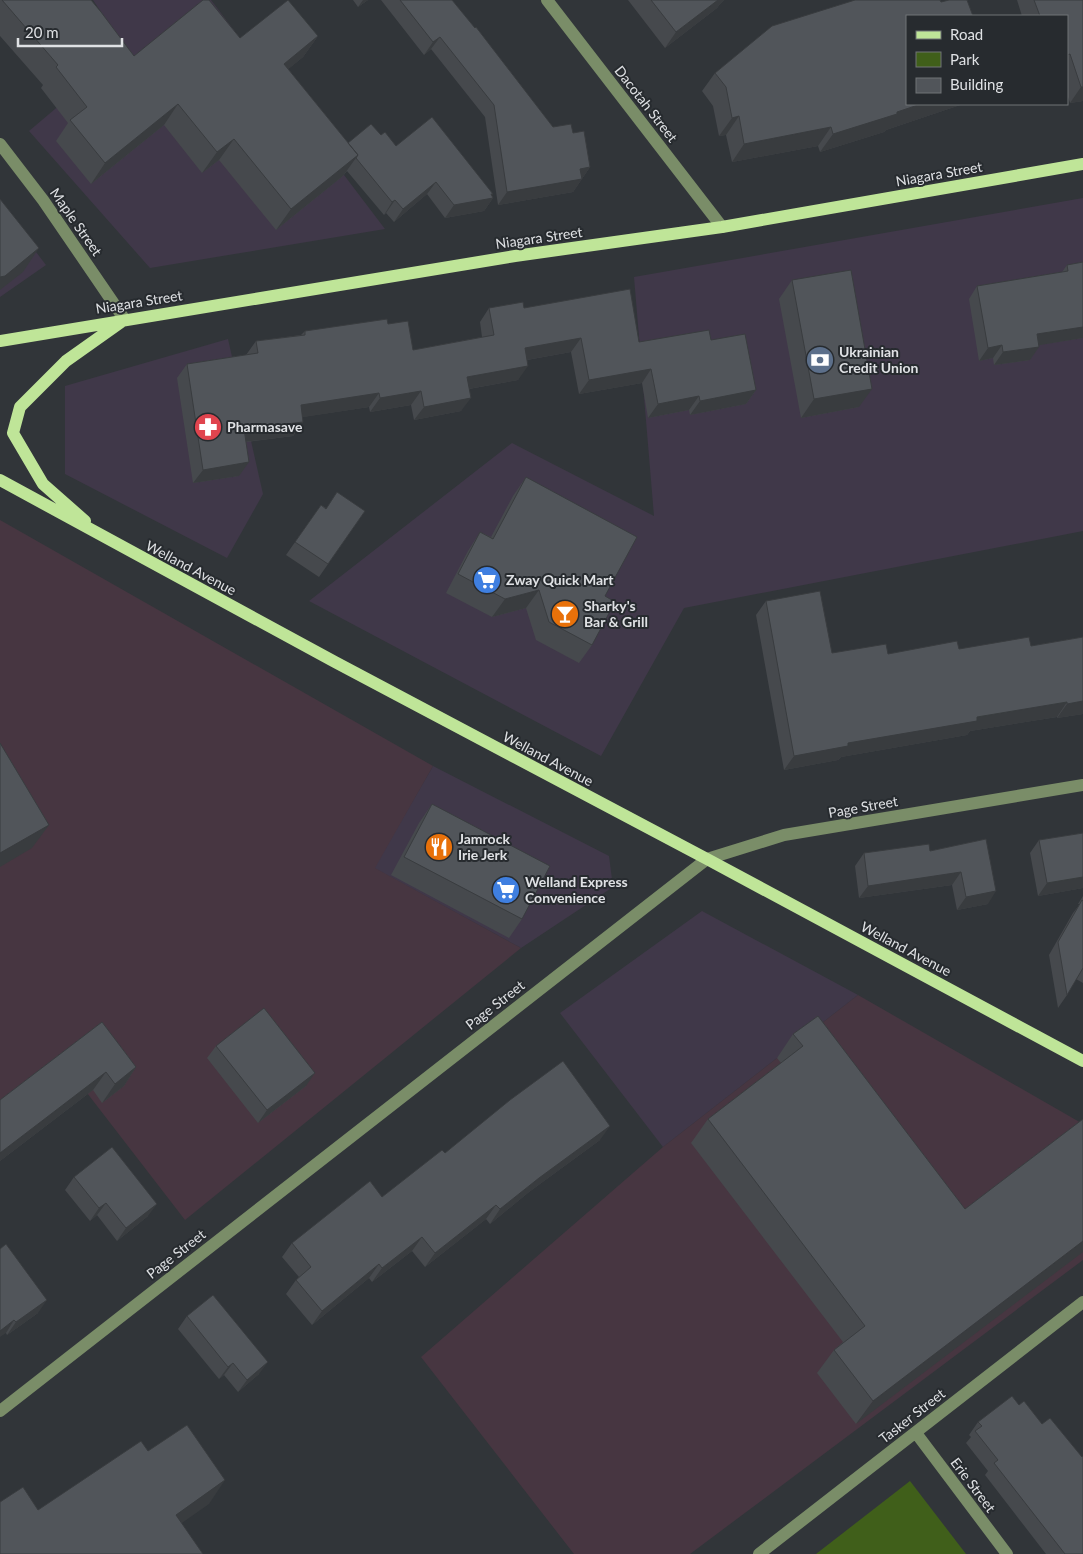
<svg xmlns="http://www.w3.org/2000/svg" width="1083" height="1554" font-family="Lato,sans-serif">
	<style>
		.commercial { fill: #403849 }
		.industrial { fill: #473641 }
		.green { fill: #405f1a }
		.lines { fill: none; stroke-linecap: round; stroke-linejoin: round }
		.minor { stroke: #7a8d68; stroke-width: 12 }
		.major { stroke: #bfe598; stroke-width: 12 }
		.wall { fill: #46494d }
		.shaded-wall { fill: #393c3f }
		.building { fill: #51555a; stroke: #393c3f }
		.labels { text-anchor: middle; stroke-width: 4; stroke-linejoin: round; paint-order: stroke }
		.street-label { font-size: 14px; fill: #dfe1e4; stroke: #272b2f }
		.poi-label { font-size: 14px; font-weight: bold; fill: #dfe1e4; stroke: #272b2f; text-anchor: start }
	</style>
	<rect width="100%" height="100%" fill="#313539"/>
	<!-- commercial -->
	<path class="commercial" d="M93 0H211L385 229 150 268 29 131 126 49Z
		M1083 198V531L684 608 601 756 309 601 512 443 654 516 634 277Z
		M0 205 46 265 0 297Z
		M228 339 263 494 227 558 65 474V386Z
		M433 766 609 856 613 887 521 948 374 868Z
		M702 911 858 995 663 1147 560 1013Z"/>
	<!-- industrial -->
	<path class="industrial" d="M0 520 433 766 375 868 521 948 185 1220 77 1080 0 1140Z
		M858 995 1083 1124V1260L690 1554H574L421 1357 663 1147Z"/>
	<!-- green -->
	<path class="green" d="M910 1481 966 1554H816Z"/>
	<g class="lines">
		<!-- minor -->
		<path class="minor" d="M547 0 722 227
			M0 144 43 200 125 320
			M0 1411 707 859 784 835 1083 785
			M916 1433 1007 1554
			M759 1554 1083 1302"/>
		<!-- major -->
		<path class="major" d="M0 341 515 256 722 227 1083 164
			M0 480 335 662 707 859 1083 1061
			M85 521 43 484 13 433 20 407 66 361 121 322"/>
	</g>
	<!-- wall -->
	<path class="wall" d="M0 0H91L134 56 240 38 318 36 303 57 288 69 348 143 381 135 396 146 492 196 493 198 484 211 445 218 427 194 394 222 386 213 384 215 347 171 343 176 276 230 219 160 202 173 164 125 91 184 56 141 68 123 41 88 43 85 0 36Z
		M353 0H368L358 7Z
		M381 0H452L553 127 573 133 590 167 573 192 498 205 485 117 431 49 424 55Z
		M628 0H724L720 4 717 8 665 48Z
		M1017 0H1083V101L1070 103 1067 94V16H1022Z
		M715 73 907 104H963L886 130 884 132 820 152 818 146 732 162 726 135 719 136 713 106 702 91Z
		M1083 262V338L1038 345 1030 360 994 365 993 358 979 361 969 299 977 286 1062 272 1067 265Z
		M792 280 859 407 801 418 779 299Z
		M489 308H524L639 342 711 340 756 390 746 404 690 415 689 410 648 418 642 383 579 394 571 352 527 360 518 380 469 389 461 411 414 420 411 405 370 412 369 407 302 417 303 422 293 436 246 442 239 476 193 483 177 378 187 364 246 355 256 341 301 335 305 331 388 324 413 350 482 337 480 322Z
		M526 477 605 596 592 645 579 663 536 640 526 608 492 617 446 593 468 551 480 532 491 537 513 496Z
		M321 505 326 508 365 511 319 577 286 555Z
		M766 601 832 653 888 654 959 649 1031 646 1083 637V714L1057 718V717L970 731 967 735 841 757 838 760 784 770 756 615Z
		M432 804 522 919 509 938 391 875 419 823Z
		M1083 833V888L1038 896 1030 853 1039 840Z
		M986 839 988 904 957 910 952 885 859 898 855 866 864 853 930 851Z
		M1083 896V983L1076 979 1067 995 1058 1008 1049 955 1073 913 1080 904H1078Z
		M102 1022 136 1067 124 1086 102 1103 93 1090 0 1161V1100Z
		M793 1034 965 1209 1083 1119 856 1424 817 1373 834 1350 843 1342 691 1143 708 1119 781 1063 777 1058Z
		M216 1046 306 1086 258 1123 207 1058Z
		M600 1140 529 1192 490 1224 486 1219 425 1267 412 1251 372 1282 369 1278 312 1325 286 1294 296 1280 299 1277 282 1257 292 1243 382 1197 445 1153Z
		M74 1177 148 1216 117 1241 97 1215 90 1221 65 1190Z
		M0 1249 38 1313 7 1335 6 1333Z
		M187 1316 259 1374 238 1392 224 1375 219 1379 178 1329Z
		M1019 1405 1082 1457 1083 1554H1046L985 1475 988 1471 966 1443 971 1437 969 1435 978 1422Z"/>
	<!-- shaded-wall -->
	<path class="shaded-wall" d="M363 0H368L358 7Z
		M718 0H724L720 4 717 8 665 48 676 32Z
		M318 36 303 57 269 85 284 64Z
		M440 37 431 49 424 55 433 42Z
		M1081 87H1083V101L1070 103Z
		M178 104 164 125 91 184 105 163Z
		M921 104H963L886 130 884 132 820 152 833 134Z
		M739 116 726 135 719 136 732 118Z
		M831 127 818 146 732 162 744 144Z
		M234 139 219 160 202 173 217 152Z
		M358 155 343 176 276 230 291 209Z
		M590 167 573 192 498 205 507 192 580 169Z
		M436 182 427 194 394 222 403 209Z
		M493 194 490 198H493L484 211 445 218 454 205Z
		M395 200 386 213 384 215 392 202Z
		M39 248 23 272 0 290V277Z
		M1083 327V338L1028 347 1037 334Z
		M581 338 571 352 515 362 525 348Z
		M1002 345 993 358 979 361 988 348Z
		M1039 347 1030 360 994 365 1003 352Z
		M528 366 518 380 457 391 467 377Z
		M651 369 642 383 579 394 589 380Z
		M872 389 859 407 801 418 814 399Z
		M756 390 746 404 690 415 700 401Z
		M421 391 411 405 370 412 380 398Z
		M379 393 369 407 291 419 301 405Z
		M699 396 689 410 648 418 658 404Z
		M471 398 461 411 414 420 424 407Z
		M303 422 293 436 234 443 244 429Z
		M249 462 239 476 193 483 203 470Z
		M539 590 526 608 492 617 505 599Z
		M1083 701V714L1057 718 1067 704Z
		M1067 702 1057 717 970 731 967 735 841 757 838 760 784 770 794 756 848 743 977 717Z
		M49 825 32 848 0 867V853Z
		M961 872 952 885 859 898 868 886Z
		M1083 877V888L1038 896 1047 883Z
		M996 891 988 904 957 910 966 897Z
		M136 1067 124 1086 102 1103 115 1084Z
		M106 1072 93 1090 0 1161V1153Z
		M315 1073 306 1086 258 1123 267 1110Z
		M610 1126 600 1140 529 1192 490 1224 500 1209 539 1178Z
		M106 1203 97 1215 90 1221 99 1208Z
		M157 1204 148 1216 117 1241 126 1228Z
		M496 1205 486 1219 425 1267 435 1253Z
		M422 1237 412 1251 372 1282 382 1268Z
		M1083 1241V1252L856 1424 873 1401Z
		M379 1264 369 1278 312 1325 322 1311Z
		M47 1300 38 1313 7 1335 16 1322Z
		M14 1320 6 1333 0 1337V1331Z
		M268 1362 259 1374 238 1392 247 1380Z
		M233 1363 224 1375 219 1379 228 1367Z
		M225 1480 209 1504 159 1539 176 1515Z"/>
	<!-- building -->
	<path class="building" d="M2 0H91L101 12 134 56 203 0H209L240 38 288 0 318 36 284 64 358 155 291 209 234 139 217 152 178 104 105 163 70 120 87 107 56 67 58 65Z
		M400 0H452L475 28 476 27 553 127 571 124 573 133 584 131 590 167 580 169 582 179 507 192 494 105 440 37 433 42Z
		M651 0H718L676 32Z
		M855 0H940L941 2 949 0H967L973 16H907V104H921L897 112V114L833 134 831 127 744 144 739 116 732 118 726 87 715 73 772 26Z
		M1034 0H1083V87H1081L1070 54 1067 55V16H1040Z
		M432 117 493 194H491L493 198 454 205 436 182 403 209 395 200 392 202 356 158 358 155 348 143 371 124 381 135 385 132 396 146Z
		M0 199 39 248 5 276 0 277Z
		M1083 262V327L1037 334 1039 347 1003 352 1002 345 988 348 977 286 1068 271 1067 265Z
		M851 270 872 389 814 399 792 280Z
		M630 289 639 342 709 330 711 340 745 334 756 390 700 401 699 396 658 404 651 369 589 380 581 338 525 348 528 366 467 377 471 398 424 407 421 391 380 398 379 393 301 405 303 422 244 429 249 462 203 470 187 364 258 353 256 341 305 335V331L387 319 388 324 408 321 413 350 494 335 489 308 523 302 524 308Z
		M526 477 637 537 605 596 615 602 592 645 549 622 539 590 505 599 458 574 480 532 493 539Z
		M337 492 365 511 328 564 295 542 321 505 326 509Z
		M820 591 832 653 886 644 888 654 957 641 959 649 1029 637 1031 646 1083 637V701L1067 704V702L977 717V721L848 743V746L794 756 766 601Z
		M0 743 49 825 0 853Z
		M432 804 550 866 522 919 404 857Z
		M1083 833V877L1047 883 1039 840Z
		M986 839 996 891 966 897 961 872 868 886 864 853 929 844 930 851Z
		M1082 900 1083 901V968L1067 995 1058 942Z
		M264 1008 315 1073 267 1110 216 1046Z
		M818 1016 965 1209 1083 1119V1241L873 1401 834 1350 865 1326 708 1119 803 1046 793 1034Z
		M102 1022 136 1067 115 1084 106 1072 0 1153V1100Z
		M563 1061 610 1126 539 1178 500 1209 496 1205 435 1253 422 1237 382 1268 379 1264 322 1311 296 1280 311 1267 292 1243 370 1181 382 1197 442 1150 445 1153 510 1100Z
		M112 1147 157 1204 126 1228 106 1203 99 1208 74 1177Z
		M6 1244 47 1300 16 1322 14 1320 0 1331V1249Z
		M213 1295 268 1362 247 1380 233 1363 228 1367 187 1316Z
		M1012 1396 1019 1405 1024 1401 1042 1424 1050 1418 1082 1457 1083 1456V1554H1065L994 1463 998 1460 975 1431 982 1426 978 1422Z
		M187 1425 225 1480 176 1515 203 1554H0V1502L23 1487 38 1510 141 1441 148 1451Z"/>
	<!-- icons -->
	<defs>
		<symbol id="bank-disc" viewBox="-11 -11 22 22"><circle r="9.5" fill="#5c6f8a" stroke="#272b2f"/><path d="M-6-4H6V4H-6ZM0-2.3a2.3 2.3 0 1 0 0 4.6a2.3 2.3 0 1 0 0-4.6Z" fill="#fff"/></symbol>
		<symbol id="pharmacy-disc" viewBox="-11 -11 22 22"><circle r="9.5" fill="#e0444e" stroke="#272b2f"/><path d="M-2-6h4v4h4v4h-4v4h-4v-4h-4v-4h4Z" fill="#fff"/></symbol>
		<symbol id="supermarket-disc" viewBox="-11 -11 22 22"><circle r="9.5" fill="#3f7fe0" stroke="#272b2f"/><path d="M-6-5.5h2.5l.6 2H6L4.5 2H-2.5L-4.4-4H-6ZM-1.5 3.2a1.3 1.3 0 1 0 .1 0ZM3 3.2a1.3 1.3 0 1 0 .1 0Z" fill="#fff"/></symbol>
		<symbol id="bar-disc" viewBox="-11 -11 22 22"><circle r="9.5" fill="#e8710a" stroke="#272b2f"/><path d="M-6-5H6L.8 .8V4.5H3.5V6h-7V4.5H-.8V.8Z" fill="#fff"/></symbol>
		<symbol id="restaurant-disc" viewBox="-11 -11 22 22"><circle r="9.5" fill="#e8710a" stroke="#272b2f"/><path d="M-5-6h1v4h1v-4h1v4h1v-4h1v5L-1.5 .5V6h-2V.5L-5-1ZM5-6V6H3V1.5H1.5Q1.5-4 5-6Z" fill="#fff"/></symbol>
	</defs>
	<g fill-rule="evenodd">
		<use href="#bank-disc" x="804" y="344" width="32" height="32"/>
		<use href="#pharmacy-disc" x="192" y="411" width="32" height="32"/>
		<use href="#supermarket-disc" x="471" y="564" width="32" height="32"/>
		<use href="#bar-disc" x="549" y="598" width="32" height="32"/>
		<use href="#restaurant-disc" x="423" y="831" width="32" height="32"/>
		<use href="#supermarket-disc" x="490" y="874" width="32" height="32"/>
	</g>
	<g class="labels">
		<!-- street labels -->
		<g class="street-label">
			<text transform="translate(646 104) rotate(52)" y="5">Dacotah Street</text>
			<text transform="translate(939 174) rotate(-10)" y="5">Niagara Street</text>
			<text transform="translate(76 222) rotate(55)" y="5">Maple Street</text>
			<text transform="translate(539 238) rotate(-8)" y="5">Niagara Street</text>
			<text transform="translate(139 302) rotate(-9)" y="5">Niagara Street</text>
			<text transform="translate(191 568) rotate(28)" y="5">Welland Avenue</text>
			<text transform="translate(548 759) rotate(28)" y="5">Welland Avenue</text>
			<text transform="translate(863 807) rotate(-10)" y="5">Page Street</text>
			<text transform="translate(906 949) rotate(28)" y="5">Welland Avenue</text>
			<text transform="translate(495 1005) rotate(-38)" y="5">Page Street</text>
			<text transform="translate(176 1254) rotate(-38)" y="5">Page Street</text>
			<text transform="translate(912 1416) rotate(-38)" y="5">Tasker Street</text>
			<text transform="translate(973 1485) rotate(53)" y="5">Erie Street</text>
		</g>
		<!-- poi labels -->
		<g class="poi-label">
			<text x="839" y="357">Ukrainian<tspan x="839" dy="16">Credit Union</tspan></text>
			<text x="227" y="432">Pharmasave</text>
			<text x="506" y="585">Zway Quick Mart</text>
			<text x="584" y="611">Sharky's<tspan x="584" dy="16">Bar &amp; Grill</tspan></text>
			<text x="458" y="844">Jamrock<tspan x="458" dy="16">Irie Jerk</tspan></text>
			<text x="525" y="887">Welland Express<tspan x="525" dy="16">Convenience</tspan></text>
		</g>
	</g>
	<!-- legend -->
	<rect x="906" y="15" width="162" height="90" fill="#272b2f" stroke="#717477"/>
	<rect x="916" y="31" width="25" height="8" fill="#bfe598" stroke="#717477"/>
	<text x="950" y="40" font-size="15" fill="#dfe1e4">Road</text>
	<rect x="916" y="52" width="25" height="15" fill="#405f1a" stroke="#717477"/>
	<text x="950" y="65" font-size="15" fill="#dfe1e4">Park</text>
	<rect x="916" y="78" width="25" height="15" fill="#51555a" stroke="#717477"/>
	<text x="950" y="90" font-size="15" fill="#dfe1e4">Building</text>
	<!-- scale -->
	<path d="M18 38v8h104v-8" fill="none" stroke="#dfe1e4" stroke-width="2.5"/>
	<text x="25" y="38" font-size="15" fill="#dfe1e4" stroke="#272b2f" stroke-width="4" paint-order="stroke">20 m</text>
</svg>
